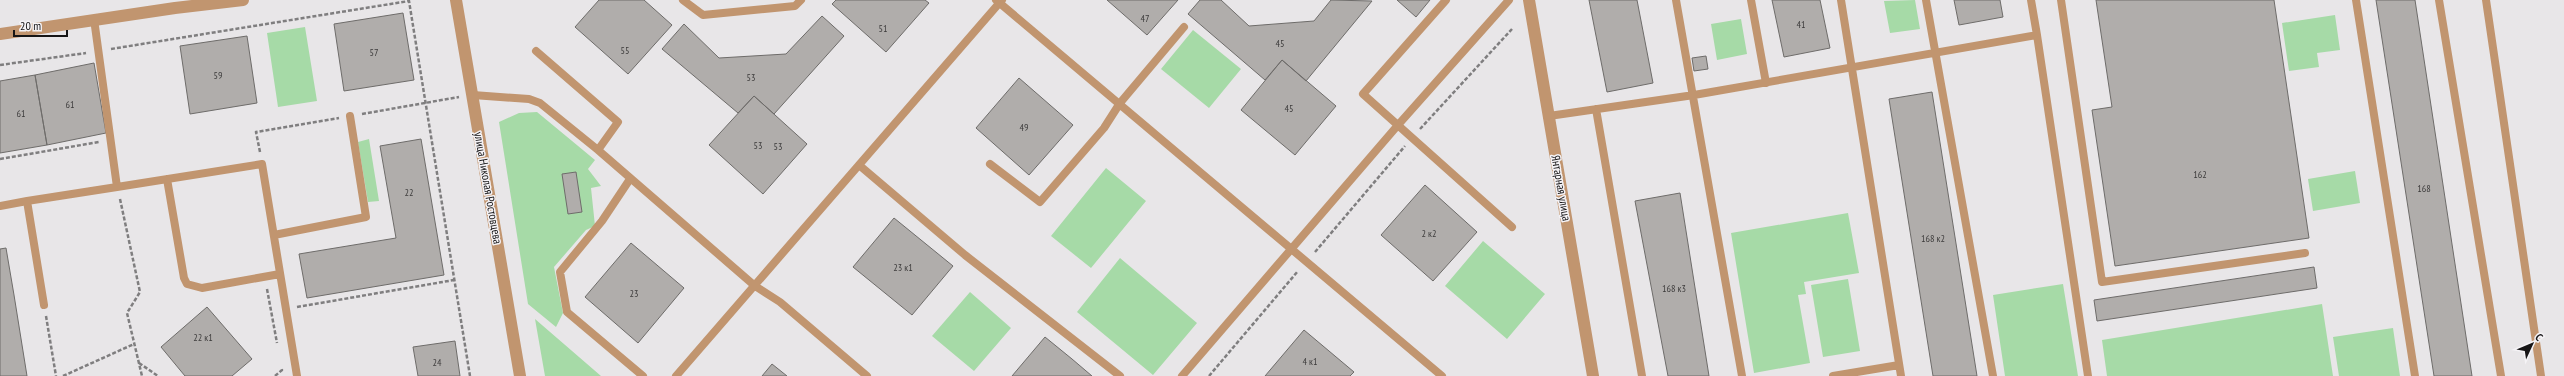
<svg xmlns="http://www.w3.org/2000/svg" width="2564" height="376" font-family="'PT Sans Narrow',sans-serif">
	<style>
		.green { fill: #a6daa7 }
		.building { fill: #b0adab; stroke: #6e6c6a }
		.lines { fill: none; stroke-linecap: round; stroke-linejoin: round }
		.path { stroke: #7f7e7f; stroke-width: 2.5; stroke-dasharray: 4 2; stroke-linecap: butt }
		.service { stroke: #c1956f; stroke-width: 8 }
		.minor { stroke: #c1956f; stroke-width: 12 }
		.labels { text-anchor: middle; stroke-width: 3; stroke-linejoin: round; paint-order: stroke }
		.number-label { font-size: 10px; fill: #3c3b3b }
		.street-label { font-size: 12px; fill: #161516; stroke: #f5f3f6 }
	</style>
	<rect width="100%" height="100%" fill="#e8e6e8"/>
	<!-- green -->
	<path class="green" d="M1915 0 1920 29 1890 33 1884 1Z
		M2335 15 2340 50 2317 53 2319 67 2289 71 2282 23Z
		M1741 19 1747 54 1717 60 1711 24Z
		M305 27 317 101 278 107 267 33Z
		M1193 30 1241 69 1209 108 1161 69Z
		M537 112 595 160 588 169 601 186 591 188 595 226 586 230 554 267 563 313 556 327 528 304 499 122 519 113Z
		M369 139 379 201 368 202 358 142Z
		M1106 168 1146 201 1091 268 1051 236Z
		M2355 171 2360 203 2313 211 2308 179Z
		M1848 213 1859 273 1804 282 1806 294 1798 295 1810 363 1754 373 1731 233Z
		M1483 241 1545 294 1507 339 1445 286Z
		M1120 258 1197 323 1153 375 1077 312Z
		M1848 279 1860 351 1823 357 1811 285Z
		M2063 284 2078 376H2005L1993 295Z
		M970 292 1011 328 974 371 932 336Z
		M2322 304 2333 376H2107L2102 340Z
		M535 319 601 376H545Z
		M2393 328 2400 376H2339L2333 337Z"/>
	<!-- building -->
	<path class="building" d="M599 0H644L672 25 628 74 575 27Z
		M836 0H925L929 3 886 52 832 4Z
		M1107 0H1178L1147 35Z
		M1200 0H1221L1249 26 1314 21 1331 0 1372 1 1306 81 1282 60 1265 80 1188 14Z
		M1397 0H1430L1416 17Z
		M1589 0H1637L1653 83 1607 92Z
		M1772 0H1820L1830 48 1784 57Z
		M1954 0H2000L2003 17 1959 25Z
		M2096 0H2274L2309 238 2115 266 2092 110 2112 107Z
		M2376 0H2415L2472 376H2434Z
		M403 13 414 80 344 91 334 24Z
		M822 16 844 36 774 114 754 96 738 113 662 49 684 24 719 58 786 54Z
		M247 36 257 103 190 114 180 46Z
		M1706 56 1708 69 1694 71 1692 58Z
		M1282 60 1336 106 1295 155 1241 110Z
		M94 63 106 133 47 145 35 75Z
		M35 75 47 145 0 153V81Z
		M1019 78 1073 125 1029 175 976 128Z
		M1932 92 1977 376H1933L1889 99Z
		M754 96 807 144 763 194 709 145Z
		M421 139 444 275 307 298 299 254 396 238 380 146Z
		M576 172 582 212 568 214 562 174Z
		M1425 185 1477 232 1433 281 1381 235Z
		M1680 193 1709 376H1668L1635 201Z
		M894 218 953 266 912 315 853 267Z
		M631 243 684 288 638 343 585 297Z
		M6 248 14 295 27 376H0V249Z
		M2314 267 2317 288 2097 321 2094 300Z
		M207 307 252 359 232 376H185L161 347Z
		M1304 330 1354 372 1350 376H1265Z
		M1045 337 1072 359 1092 376H1012Z
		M455 341 460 376H418L413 347Z
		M772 364 787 376H762Z"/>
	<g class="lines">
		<!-- path -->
		<path class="path" d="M111 49 409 1 470 376
			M0 65 86 53
			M362 114 459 97
			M1420 129 1512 29
			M260 152 256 132 339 118
			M0 159 99 142
			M120 199 140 292 127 313 142 376
			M1315 252 1405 146
			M267 289 277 343
			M297 307 454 280
			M46 316 56 376
			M139 363 158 376
			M63 376 134 344
			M275 376 282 370 281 368
			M1209 376 1298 271"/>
		<!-- service -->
		<path class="service" d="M683 0 703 15 795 6 801 0
			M996 0 1442 376
			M1446 0 1363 94 1512 227
			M1676 0 1742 376
			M1751 0 1766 83
			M1841 0 1901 376
			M1926 0 1993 376
			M2061 0 2102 282 2305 253
			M2356 0 2415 376
			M2439 0 2501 376
			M2486 0 2541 376
			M94 19 117 187 262 164 297 376
			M2037 35 2088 376
			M536 51 618 122 598 150
			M473 95 529 99 540 103 598 150 755 286 780 302 867 376
			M1596 109 1642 376
			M1549 116 1694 95 2037 35 2031 0
			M990 164 1040 202 1104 128 1120 103 1184 27
			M859 165 965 255 1120 376
			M167 179 184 278 187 284 202 288 280 274
			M630 179 602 221 560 272 567 312 643 376
			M27 201 117 187
			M0 206 27 201 44 305
			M274 235 366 217 350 116
			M676 376 1002 0
			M1182 376 1398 125 1509 0
			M1833 376 1899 365"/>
		<!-- minor -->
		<path class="minor" d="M456 0 520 376
			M1529 0 1593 376
			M0 34 175 8 243 0"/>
	</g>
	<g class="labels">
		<!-- number labels -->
		<g class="number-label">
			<text x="1145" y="22">47</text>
			<text x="1801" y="28">41</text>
			<text x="883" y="32">51</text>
			<text x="1280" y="47">45</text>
			<text x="625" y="54">55</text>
			<text x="374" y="56">57</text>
			<text x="218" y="79">59</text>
			<text x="751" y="81">53</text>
			<text x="70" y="108">61</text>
			<text x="1289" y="112">45</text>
			<text x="21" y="117">61</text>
			<text x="1024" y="131">49</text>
			<text x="758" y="149">53</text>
			<text x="778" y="150">53</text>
			<text x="2200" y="178">162</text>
			<text x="2424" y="192">168</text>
			<text x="409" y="196">22</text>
			<text x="1429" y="237">2 к2</text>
			<text x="1933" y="242">168 к2</text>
			<text x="903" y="271">23 к1</text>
			<text x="1674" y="292">168 к3</text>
			<text x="634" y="297">23</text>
			<text x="203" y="341">22 к1</text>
			<text x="1310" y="365">4 к1</text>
			<text x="437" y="366">24</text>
		</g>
		<!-- street labels -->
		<g class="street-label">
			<text transform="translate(488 188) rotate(80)" y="4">улица Николая Ростовцева</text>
			<text transform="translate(1561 188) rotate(80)" y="4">Янтарная улица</text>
		</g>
	</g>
	<!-- north arrow -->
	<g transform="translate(2532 344) rotate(46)" stroke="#f5f3f6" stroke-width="3" paint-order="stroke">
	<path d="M0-3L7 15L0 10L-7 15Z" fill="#161516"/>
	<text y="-6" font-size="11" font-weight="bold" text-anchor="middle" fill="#161516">С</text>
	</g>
	<!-- scale -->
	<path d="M14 30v6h53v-6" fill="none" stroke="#161516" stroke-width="2"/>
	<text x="20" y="30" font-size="12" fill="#161516" stroke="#f5f3f6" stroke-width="3" paint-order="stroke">20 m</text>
</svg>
